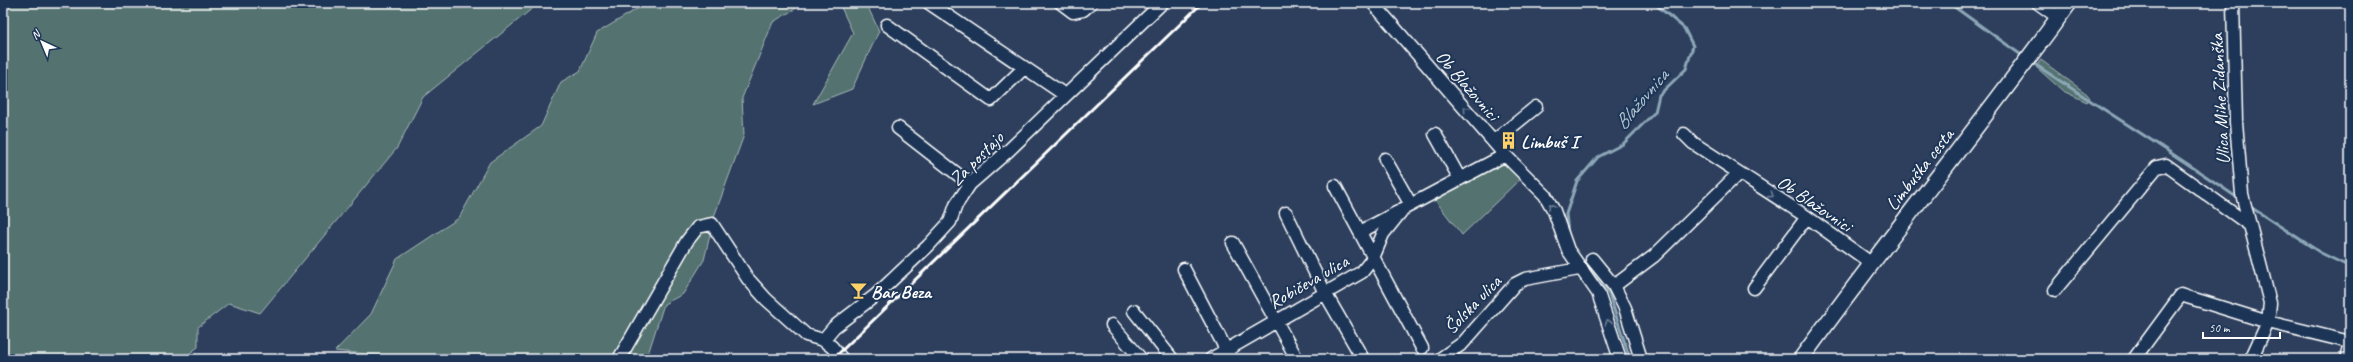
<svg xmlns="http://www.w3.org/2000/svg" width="2353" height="362" font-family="Caveat,sans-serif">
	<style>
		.green { fill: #537270; stroke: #a9b8b8 }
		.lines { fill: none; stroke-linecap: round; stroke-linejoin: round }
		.stream { stroke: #8da7b7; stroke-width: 3 }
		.minor-casing { stroke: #fff; stroke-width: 15 }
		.major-casing { stroke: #fff; stroke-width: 18 }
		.minor { stroke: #1d3557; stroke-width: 12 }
		.major { stroke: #1d3557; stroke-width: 15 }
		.rail { stroke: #fff; stroke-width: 3 }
		.oneway { stroke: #6c7c92 }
		.labels { text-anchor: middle; stroke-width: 4; stroke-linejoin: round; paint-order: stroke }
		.street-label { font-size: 19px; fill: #fff; stroke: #1d3557 }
		.poi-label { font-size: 19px; font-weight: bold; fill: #fff; stroke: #1d3557; text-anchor: start }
		.water-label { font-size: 20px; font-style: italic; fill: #b3c5cf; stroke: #1d3557 }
	</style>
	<rect width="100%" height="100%" fill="#2d3f5d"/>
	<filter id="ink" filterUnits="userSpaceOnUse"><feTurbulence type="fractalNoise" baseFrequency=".025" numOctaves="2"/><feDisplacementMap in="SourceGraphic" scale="8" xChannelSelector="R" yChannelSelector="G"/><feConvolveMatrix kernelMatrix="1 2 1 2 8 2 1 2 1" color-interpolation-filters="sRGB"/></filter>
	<g filter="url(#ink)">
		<!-- green -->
		<path class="green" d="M3 3H539L423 97 397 148 260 313 229 303 198 327V347L182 359H3Z
			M663 3H805L773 22 742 98 744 135 715 214 704 260 683 294 664 304 648 354 644 359H419L335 351 371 314 397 259 459 218 490 162 541 126 561 82 580 71 597 33 645 4 659 10Z
			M839 3H866L879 31 852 89 813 104 853 33Z
			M2041 60 2087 94 2090 98 2087 102 2063 91 2036 67Z
			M1503 163 1511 167 1521 178 1462 235 1435 200Z"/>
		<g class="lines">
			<!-- stream -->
			<path class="stream" d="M1949 3 2024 57
				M2030 61C2100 108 2171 151 2239 199
				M2249 206 2321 253 2350 267
				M1568 234 1566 214 1577 181 1598 157 1623 144 1655 112 1659 95 1686 69 1693 46 1684 28 1654 3
				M1590 271 1609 294 1630 359"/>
			<defs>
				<path id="minor" d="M929 3 1065 95
					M1061 3 1073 12 1083 10 1091 3
					M1373 3 1505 155 1545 195 1554 211 1568 250 1598 293 1620 359
					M2038 3 2059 18
					M2233 3 2236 122 2242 194 2270 303 2268 322 2251 359
					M887 25 991 100 1024 68
					M898 128 970 184
					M1435 134 1460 179
					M1684 134 1693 143 1807 217 1871 263
					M1494 141 1536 107
					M1385 159 1411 205
					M1335 186 1422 348
					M1286 213 1325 293 1363 359
					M1360 232 1398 212
					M1233 243 1297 359
					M1592 259 1614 286 1625 308 1641 359
					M1184 269 1231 359
					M1614 286 1654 256 1738 174
					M1754 288 1807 217
					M2055 290 2157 167 2166 165 2248 224
					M1134 311 1172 359
					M1112 325 1141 359
					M823 340 834 327 876 295 928 246 950 222 956 205 970 184 1008 151 1162 3
					M619 359 687 241 698 227 712 224 748 279 766 299 806 335 823 340 832 347 842 359
					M1211 359 1362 272 1373 258 1383 234 1403 209 1505 155
					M1440 359 1463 343 1515 284 1525 279 1579 269
					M2134 359 2181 295 2268 322 2350 342
					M2347 359 2350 348"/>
				<path id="major" d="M1801 359C1888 238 1982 123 2069 3"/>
			</defs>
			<!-- minor casing -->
			<use href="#minor" class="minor-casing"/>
			<!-- major casing -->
			<use href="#major" class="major-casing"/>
			<!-- minor -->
			<use href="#minor" class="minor"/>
			<!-- major -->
			<use href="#major" class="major"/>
			<!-- rail -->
			<path class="rail" d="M833 359 1202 3"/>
		</g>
		<!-- one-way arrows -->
		<defs><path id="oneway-chevron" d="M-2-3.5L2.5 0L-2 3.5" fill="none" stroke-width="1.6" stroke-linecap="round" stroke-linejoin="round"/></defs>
		<g class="oneway">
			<use href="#oneway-chevron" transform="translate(1466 109) rotate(-131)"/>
			<use href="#oneway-chevron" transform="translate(1771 195) rotate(33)"/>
			<use href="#oneway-chevron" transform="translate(1551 206) rotate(-119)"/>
			<use href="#oneway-chevron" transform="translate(1608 322) rotate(-109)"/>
		</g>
	</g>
	<!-- icons -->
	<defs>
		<symbol id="building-bare" viewBox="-9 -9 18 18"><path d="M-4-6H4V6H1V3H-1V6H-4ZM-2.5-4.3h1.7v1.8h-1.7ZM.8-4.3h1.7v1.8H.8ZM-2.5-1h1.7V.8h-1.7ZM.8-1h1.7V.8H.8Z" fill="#ffd166" stroke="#1d3557" stroke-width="2.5" paint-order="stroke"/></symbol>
		<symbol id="bar-bare" viewBox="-9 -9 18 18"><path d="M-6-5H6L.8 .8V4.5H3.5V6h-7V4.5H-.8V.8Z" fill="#ffd166" stroke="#1d3557" stroke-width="2.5" paint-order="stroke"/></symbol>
	</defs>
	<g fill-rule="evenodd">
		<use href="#building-bare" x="1496" y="128" width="25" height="25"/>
		<use href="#bar-bare" x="846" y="278" width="25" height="25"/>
	</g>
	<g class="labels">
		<!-- street labels -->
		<g class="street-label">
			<text transform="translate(1468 85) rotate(49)" y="7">Ob Blažovnici</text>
			<text transform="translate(2219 99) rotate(-93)" y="7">Ulica Mihe Zidanška</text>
			<text transform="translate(976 158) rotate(-45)" y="7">Za postajo</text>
			<text transform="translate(1919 169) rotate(-52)" y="7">Limbuška cesta</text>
			<text transform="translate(1815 203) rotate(34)" y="7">Ob Blažovnici</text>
			<text transform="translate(1308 281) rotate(-30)" y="7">Robičeva ulica</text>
			<text transform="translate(1472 304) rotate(-46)" y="7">Šolska ulica</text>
		</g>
		<!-- poi labels -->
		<g class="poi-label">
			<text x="1521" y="148">Limbuš I</text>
			<text x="871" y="298">Bar Beza</text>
		</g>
		<!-- water labels -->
		<g class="water-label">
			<text transform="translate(1641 99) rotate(-50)" y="7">Blažovnica</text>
		</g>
	</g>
	<!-- margin -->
	<rect width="2353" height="362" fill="none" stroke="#1d3557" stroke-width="16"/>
	<rect x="8" y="8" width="2337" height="346" fill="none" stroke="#fff" stroke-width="1.5" filter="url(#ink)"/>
	<!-- north arrow -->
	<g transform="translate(42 42) rotate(316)" stroke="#1d3557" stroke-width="3" paint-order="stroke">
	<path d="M0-3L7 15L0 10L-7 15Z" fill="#ffffff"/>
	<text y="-6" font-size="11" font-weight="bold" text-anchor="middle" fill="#ffffff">N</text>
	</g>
	<!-- scale -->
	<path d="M2203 332v6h77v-6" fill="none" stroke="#ffffff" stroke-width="2"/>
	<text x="2209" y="332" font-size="12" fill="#ffffff" stroke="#1d3557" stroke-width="3" paint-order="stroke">50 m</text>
</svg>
